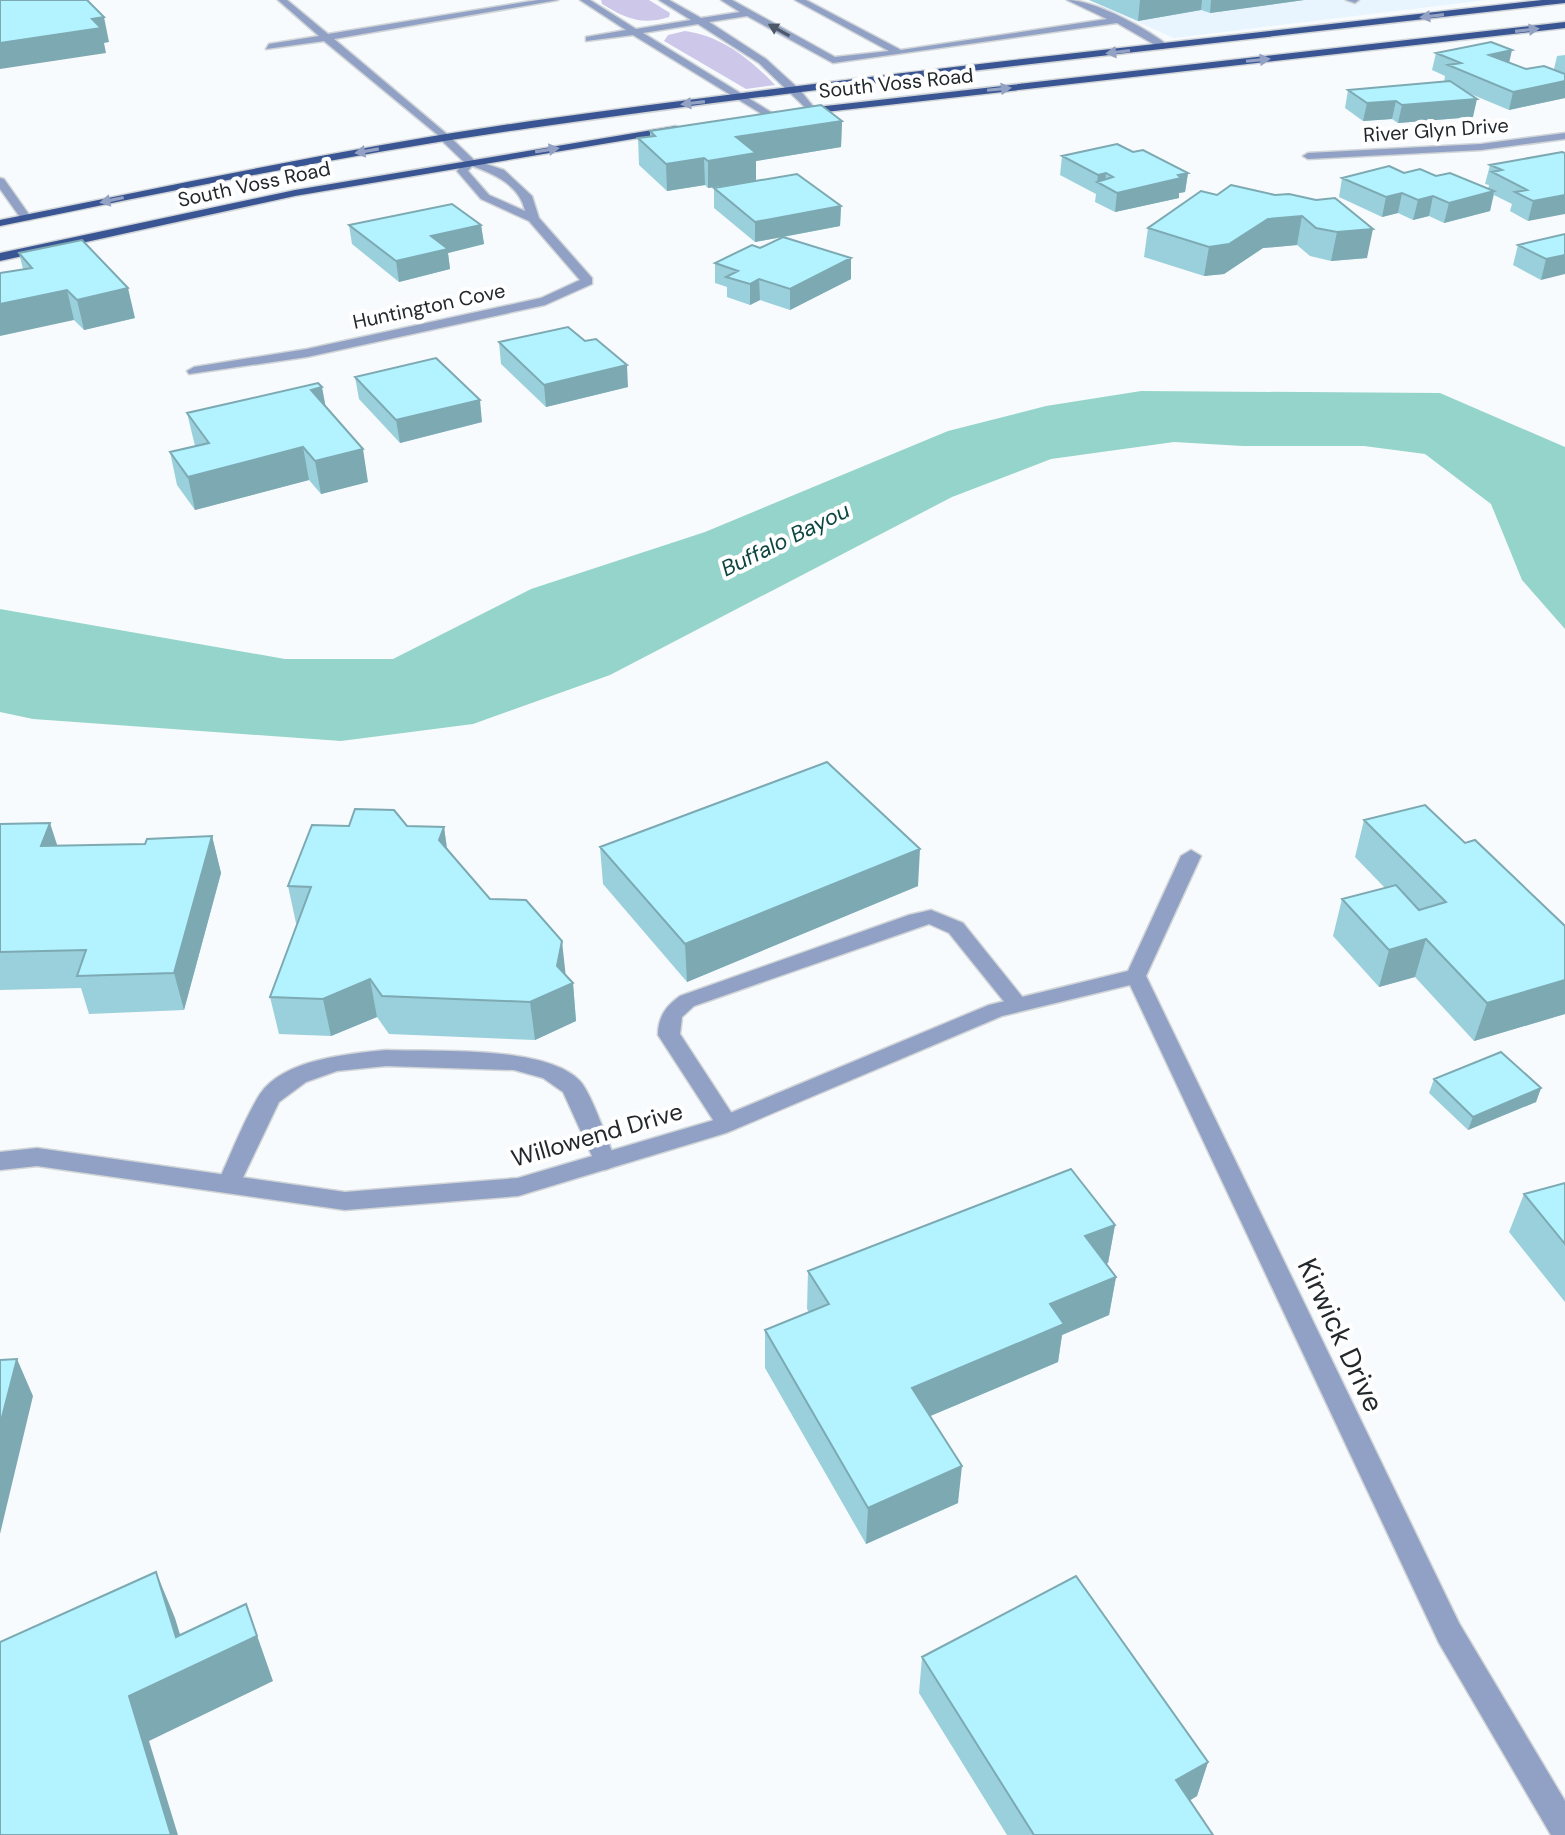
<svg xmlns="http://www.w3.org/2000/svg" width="1565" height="1835" viewBox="0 0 1565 1835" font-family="'DM Sans',sans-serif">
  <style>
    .built { fill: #e8f5fe }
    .green { fill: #cdc8ea }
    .water { fill: #95d4ca }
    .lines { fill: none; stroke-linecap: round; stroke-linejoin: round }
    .lane-casing { stroke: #d1d5d7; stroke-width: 3 }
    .street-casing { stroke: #d1d5d7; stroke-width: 3 }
    .primary-casing { stroke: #d1d5d7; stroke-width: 3 }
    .lane { fill: #90a1c5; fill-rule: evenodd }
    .street { fill: #90a1c5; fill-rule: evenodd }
    .primary { fill: #3a5593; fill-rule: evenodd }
    .wall { fill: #9ad0db }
    .shaded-wall { fill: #7da9b2 }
    .building { fill: #b3f2ff; stroke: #7da9b2; stroke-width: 2 }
    .oneway { fill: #93a2c4 }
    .oneway2 { fill: #4e5869 }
    .labels { text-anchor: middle; stroke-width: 8; stroke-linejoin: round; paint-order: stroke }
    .far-street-label { font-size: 20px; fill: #22282b; stroke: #fff }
    .far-water-label { font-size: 22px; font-style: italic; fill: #0d4640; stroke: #fff }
    .street-label { font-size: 24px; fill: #22282b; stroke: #fff }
    .near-street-label { font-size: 28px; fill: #22282b; stroke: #fff }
  </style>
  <rect width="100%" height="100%" fill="#f8fbfd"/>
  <!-- built -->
  <path class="built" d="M1088,0H1487L1174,38Z"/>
  <!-- green -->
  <path class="green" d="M601,0H649L670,13L669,17C641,26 625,18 602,4Z
    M685,31C722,36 750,59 775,85L746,89L664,41L668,35Z"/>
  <!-- water -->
  <path class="water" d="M1141,391L1440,393L1565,447V629L1522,580L1491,504L1425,454L1364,446H1243L1174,442L1051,459L952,497L610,675L473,724L341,741L33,719L0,712V609L285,659H393L531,589L705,532L948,431L1046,406Z"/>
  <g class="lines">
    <defs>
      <path id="lane" d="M278,0H287L328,34L538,0H558L334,39L448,135V139L444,140L324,41L266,49L269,44L319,36Z
        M580,0H590L636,29L691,20L659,0H669L701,18L740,12L721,0H732L835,57L889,51L795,0H806L901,50L1107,19L1067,0C1095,0 1148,29 1170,47L1162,49L1117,23L833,63L747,16L709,22L766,59L800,90L816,110L811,113L759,63L698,24L643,33L774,114V118L770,119L633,35L586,41V37L626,30Z
        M1346,0H1359L1355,3Z
        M0,178L4,179L30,216V220H22L0,189Z
        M931,910L963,923L1024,999L1028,1004L1024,1009H1010L949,933L929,924L694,1006L682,1017L680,1034L738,1123L735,1129L727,1131L719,1129L658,1035C658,1017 666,1006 680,996L909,915Z
        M386,1050C434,1052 546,1045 580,1081C592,1094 608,1143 616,1161L613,1167L605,1170L597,1167L563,1092L543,1078L514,1070L386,1066L337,1071L306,1082L279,1102L237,1190L229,1193L221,1190L217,1184C231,1155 243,1121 260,1094C284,1059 348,1054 386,1050Z"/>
      <path id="street" d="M1565,133V139L1481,150L1308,159L1303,156L1308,153L1481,144Z
        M440,135H448L474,160L504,170L532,196L539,218L592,278V284L545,305L307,357L189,374L187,371L194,367L307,349L541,298L580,280L529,221L481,199L457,171L464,162L440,139ZM472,166C495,174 520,186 525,211L489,195L468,171Z
        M1191,850L1201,856L1146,976L1459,1623L1565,1801V1835H1551L1439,1643L1130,985L1002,1016L726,1133L518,1196L345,1210L37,1166L0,1170V1152L37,1148L345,1192L518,1178L711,1121L989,1005L1128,971L1181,856Z"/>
      <path id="primary" d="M1542,0H1565V3C1220,43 875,79 531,128C353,153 176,190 0,226V220C176,184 353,147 531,121C867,74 1205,39 1542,0Z
        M1565,22V28L799,115L794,112L799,109Z
        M676,126L681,129L680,131L295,196L0,261V253L295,190Z"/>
    </defs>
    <!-- lane casing -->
    <use href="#lane" class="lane-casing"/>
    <!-- street casing -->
    <use href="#street" class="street-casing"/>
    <!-- primary casing -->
    <use href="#primary" class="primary-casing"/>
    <!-- lane -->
    <use href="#lane" class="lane"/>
    <!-- street -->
    <use href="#street" class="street"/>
    <!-- primary -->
    <use href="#primary" class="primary"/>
  </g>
  <!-- wall -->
  <path class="wall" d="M1089,0H1304L1210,13L1201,10L1138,21Z
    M1436,53L1509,63L1526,69H1554L1557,56L1565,55V98L1509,110L1466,92L1473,117L1398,123L1392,119L1363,121L1345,108L1348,90L1444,82L1445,76L1432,70Z
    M842,121L841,147L756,161V181L708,188L705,185L667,191L639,165L638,138L650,136V131Z
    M1133,152L1188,173L1185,192L1179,193V198L1115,212L1095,202L1096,194L1060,175L1062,156Z
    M1562,152L1528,221L1510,211L1512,204L1494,195L1490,211L1444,223L1429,216L1413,220L1398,213L1382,217L1339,197L1342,178L1404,173L1436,176L1488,189L1489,185L1485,184L1490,165Z
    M714,188L841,206L840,226L783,237L851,258V279L790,310L760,300L750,305L727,297V287L715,283V263L760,248L783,237L755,242L714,208Z
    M1217,195H1275L1316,200L1367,258L1331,261L1310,256L1297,245L1263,248L1224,274L1204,276L1144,257L1148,228Z
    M349,225H481L484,244L448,253L450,269L399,282L352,244Z
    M1565,234L1541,280L1513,265L1518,245Z
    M19,253L135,318L84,330L23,269Z
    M585,341L628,387L546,407L501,364L499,342Z
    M355,377L482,422L400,443L359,399Z
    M326,407L368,482L321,494L309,480L195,510L177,485L170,452L195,446L187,413Z
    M1364,820L1465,843L1565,926V1014L1474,1041L1415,977L1379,987L1333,936L1342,899L1385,888L1355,857Z
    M0,824L58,846L145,844L212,836L221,873L184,1010L89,1014L81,988L0,990Z
    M349,826L444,827L447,848L490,899L573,983L576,1021L535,1040L389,1034L377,1017L331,1036L279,1034L270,997L297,923H296L288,886Z
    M600,847L918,886L687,982L603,884Z
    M1434,1079L1541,1088L1536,1102L1468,1130L1429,1093Z
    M1565,1183V1302L1509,1232L1524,1194Z
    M1115,1225L1108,1263L1106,1264L1116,1277L1109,1315L1062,1335L1058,1362L930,1416L958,1503L866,1544L765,1368V1330L809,1312L807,1309L808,1271Z
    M922,1657L1208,1762L1197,1796L1189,1801L1213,1835H1007L919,1693Z"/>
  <!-- shaded-wall -->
  <path class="shaded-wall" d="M1140,0H1202L1201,10L1138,21Z
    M1211,0H1304L1210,13Z
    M104,17L109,42L104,43L106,53L0,69V43L92,19Z
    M1512,50L1508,68L1489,55Z
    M1565,81V98L1509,110L1513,92Z
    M1477,99L1473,117L1398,123L1402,105Z
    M1396,101L1392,119L1363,121L1367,103Z
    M842,121L841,147L756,161V181L708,188V161L736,137Z
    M704,158L705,185L667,191L666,164Z
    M1106,173L1105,186L1097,182L1098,175Z
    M1188,173L1185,192L1179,193V198L1115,212L1117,193Z
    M1494,191L1490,211L1444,223L1449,203Z
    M1402,193L1398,213L1382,217L1386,197Z
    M1565,195V214L1528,221L1533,201Z
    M1433,196L1429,216L1413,220L1418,200Z
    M841,206L840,226L755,242V222Z
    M1302,216L1297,245L1263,248L1224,274L1204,276L1209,247L1268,219Z
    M481,225L484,244L448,253L450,269L399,282L396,261L431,236Z
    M1373,229L1367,258L1331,261L1337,232Z
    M1565,255V274L1541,280L1546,259Z
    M851,258V279L790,310V289Z
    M759,279L760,300L750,305V284Z
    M128,288L135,318L84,330L77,300Z
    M67,290L74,320L0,336V304Z
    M627,365L628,387L546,407L544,385Z
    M322,387L328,419L311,390Z
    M480,400L482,422L400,443L396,420Z
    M303,447L309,480L195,510L188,477Z
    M363,449L368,482L321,494L315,461Z
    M50,823L62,860L41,846Z
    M444,827L449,864L439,840Z
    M212,836L221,873L184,1010L174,973Z
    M920,849L918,886L687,982L685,944Z
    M1426,939L1415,977L1379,987L1389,950Z
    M562,941L566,978L573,983L576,1021L535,1040L530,1002L557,966Z
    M370,979L377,1017L331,1036L323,999Z
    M1565,980V1014L1474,1041L1487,1003Z
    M1541,1088L1536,1102L1468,1130L1473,1117Z
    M1115,1225L1108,1263L1079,1274L1085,1236Z
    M1116,1277L1109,1315L1062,1335L1058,1362L909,1425L912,1388L1050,1304Z
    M17,1359L33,1396L0,1534V1425Z
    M962,1466L958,1503L866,1544L868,1508Z
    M156,1572L175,1618L190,1667L246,1604L273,1681L149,1741L178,1835H171L129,1696L176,1637Z
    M1208,1762L1197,1796L1165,1815L1176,1780Z"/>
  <!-- building -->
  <path class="building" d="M0,0H87L104,17L92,19L101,28L0,43Z
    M1491,42L1512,50L1489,55L1526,69L1544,66L1565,74V81L1513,92L1448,65L1461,63L1436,53Z
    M1450,81L1477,99L1402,105L1396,101L1367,103L1348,90Z
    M821,105L842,121L736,137L756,153L708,161L704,158L666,164L638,138L655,136L650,131Z
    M1117,144L1133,152L1143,150L1188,173L1178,175L1181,178L1117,193L1097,182L1113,177L1106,173L1098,175L1062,156Z
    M1562,152L1565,153V195L1533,201L1515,192L1527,190L1492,172L1502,170L1490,165Z
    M1389,166L1404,173L1420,169L1436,176L1450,173L1494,191L1449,203L1433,196L1418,200L1402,193L1386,197L1342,178Z
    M797,174L841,206L755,222L714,188Z
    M1231,185L1275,195L1289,194L1316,200L1335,198L1373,229L1337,232L1316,228L1302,216L1268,219L1229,244L1209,247L1148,228L1201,191L1217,195Z
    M452,204L481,225L431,236L448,249L396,261L349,225Z
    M1565,234V255L1546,259L1518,245Z
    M783,237L851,258L790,289L759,279L750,284L726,277L738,271L715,263L752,245L760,248Z
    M82,240L128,288L77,300L67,290L0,304V273L32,268L19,253Z
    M568,327L585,341L596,339L627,365L544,385L499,342Z
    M436,358L480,400L396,420L355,377Z
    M318,383L322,387L311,390L363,449L315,461L303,447L188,477L170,452L209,443L187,413Z
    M827,762L920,849L685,944L600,847Z
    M1425,805L1465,843L1475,840L1565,926V980L1487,1003L1426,939L1389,950L1342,899L1396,885L1419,910L1446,902L1364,820Z
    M355,809L394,810L407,826L444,827L439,840L490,899L526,900L562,941L557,966L573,983L530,1002L382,996L370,979L323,999L270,997L311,887L288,886L312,825L349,826Z
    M50,823L41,846L145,844L147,839L212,836L174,973L77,976L86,950L0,952V824Z
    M1501,1052L1541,1088L1473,1117L1434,1079Z
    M1071,1169L1115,1225L1085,1236L1116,1277L1050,1304L1064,1324L912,1388L962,1466L868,1508L765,1330L829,1304L808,1271Z
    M1565,1183V1244L1524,1194Z
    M17,1359L0,1425V1360Z
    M156,1572L176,1637L246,1604L257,1636L129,1696L171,1835H0V1642Z
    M1076,1576L1208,1762L1176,1780L1213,1835H1034L922,1657Z"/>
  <!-- one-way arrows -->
  <defs><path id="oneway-solid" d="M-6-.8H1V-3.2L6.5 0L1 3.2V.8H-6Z" transform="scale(2)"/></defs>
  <g class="oneway">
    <use href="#oneway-solid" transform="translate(1432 16) rotate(173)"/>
    <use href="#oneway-solid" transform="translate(1527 30) rotate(-7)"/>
    <use href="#oneway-solid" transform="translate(1118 52) rotate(173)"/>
    <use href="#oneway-solid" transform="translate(1258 60) rotate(-6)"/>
    <use href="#oneway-solid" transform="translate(999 89) rotate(-6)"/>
    <use href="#oneway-solid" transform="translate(693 103) rotate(173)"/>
    <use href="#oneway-solid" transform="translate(547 150) rotate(-9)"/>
    <use href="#oneway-solid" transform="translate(367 151) rotate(170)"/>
    <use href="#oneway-solid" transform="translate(112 200) rotate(168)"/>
  </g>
  <use class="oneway2" href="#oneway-solid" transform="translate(779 30) rotate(-151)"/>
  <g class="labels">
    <!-- far-street labels -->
    <g class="far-street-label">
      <text transform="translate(896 83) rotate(-6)" y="7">South Voss Road</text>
      <text transform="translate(1436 130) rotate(-4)" y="7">River Glyn Drive</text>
      <text transform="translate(254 184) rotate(-12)" y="7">South Voss Road</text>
      <text transform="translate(429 306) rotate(-12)" y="7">Huntington Cove</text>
    </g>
    <!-- far-water labels -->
    <g class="far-water-label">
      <text transform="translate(785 539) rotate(-26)" y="8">Buffalo Bayou</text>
    </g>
    <!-- street labels -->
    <g class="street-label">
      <text transform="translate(597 1135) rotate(-16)" y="8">Willowend Drive</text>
    </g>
    <!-- near-street labels -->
    <g class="near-street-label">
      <text transform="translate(1341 1335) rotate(65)" y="10">Kirwick Drive</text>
    </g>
  </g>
</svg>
